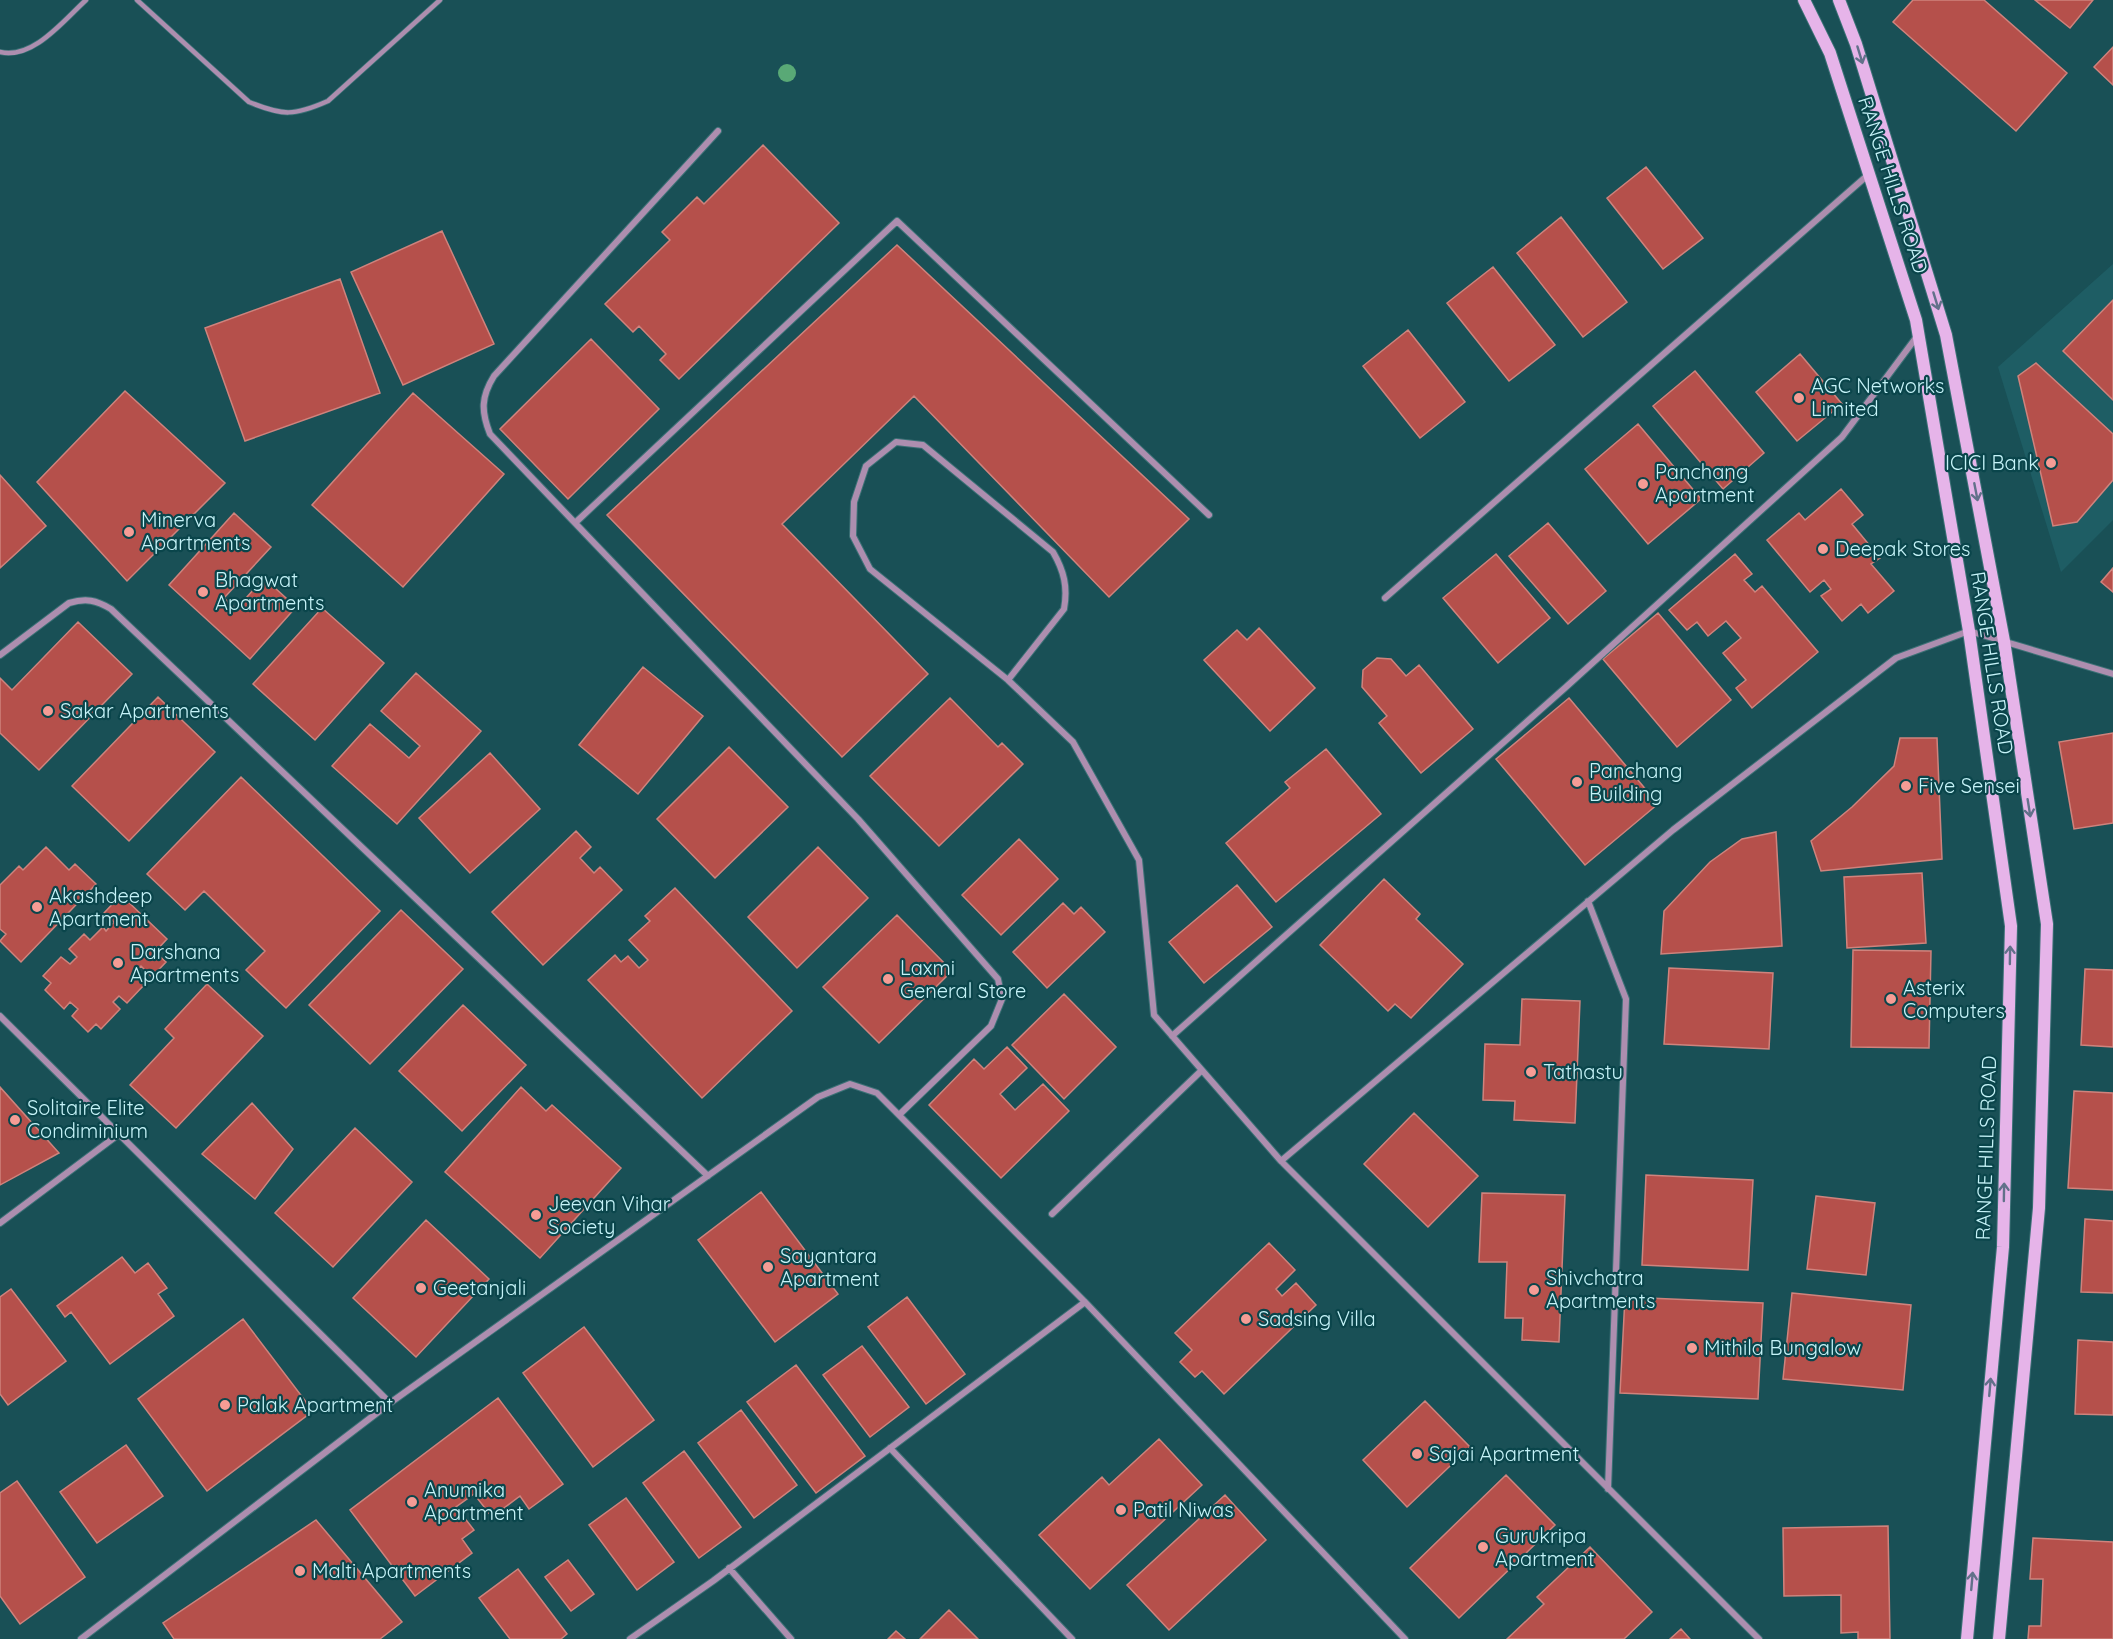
<svg xmlns="http://www.w3.org/2000/svg" width="2113" height="1639" viewBox="0 0 2113 1639" font-family="Quicksand,sans-serif">
  <style>
    .built { fill: #1e5d64 }
    .building { fill: #b5504b; stroke: #cf837d; stroke-width: 1.5 }
    .lines { fill: none; stroke-linecap: round; stroke-linejoin: round }
    .lane-casing { stroke: #3c7176; stroke-width: 6 }
    .street-casing { stroke: #3c7176; stroke-width: 8 }
    .secondary-casing { stroke: #3c7176; stroke-width: 14 }
    .lane { stroke: #ad8eaf; stroke-width: 4.5 }
    .street { stroke: #ad8eaf; stroke-width: 6 }
    .secondary { stroke: #e6b4e9; stroke-width: 12 }
    .tree { fill: #59a976 }
    .oneway { stroke: #62718a }
    .poi-dot { fill: #f59c95; stroke: #0a454b; stroke-width: 2 }
    .labels { text-anchor: middle; stroke-width: 4.5; stroke-linejoin: round; paint-order: stroke }
    .street-label { font-size: 20px; fill: #c6f3f8; stroke: #0a454b }
    .poi-label { font-size: 20px; fill: #c6f3f8; stroke: #0a454b; text-anchor: start }
  </style>
  <rect width="100%" height="100%" fill="#195056"/>
  <!-- built -->
  <path class="built" d="M2113,264V520L2061,572L1998,367Z"/>
  <!-- building -->
  <path class="building" d="M1913,0H1984L2067,73L2016,131L1893,22Z
    M2035,0H2093L2070,28Z
    M2113,47V85L2094,67Z
    M763,145L839,223L679,379L660,360L666,354L639,326L633,332L605,304L670,240L662,232L697,197L704,204Z
    M1646,167L1703,238L1663,269L1607,198Z
    M1561,217L1627,302L1583,337L1517,253Z
    M442,231L494,344L403,385L351,272Z
    M897,245L1189,519L1109,597L914,396L782,524L928,674L842,757L607,515Z
    M1493,267L1555,345L1509,381L1447,303Z
    M340,279L380,393L245,441L205,328Z
    M2113,300V400L2063,351Z
    M1408,330L1465,402L1420,438L1363,366Z
    M591,339L659,409L568,499L500,429Z
    M1800,354L1842,404L1797,441L1756,392Z
    M2036,363L2113,434V480L2077,522L2053,526L2018,376Z
    M1695,371L1764,453L1723,489L1653,406Z
    M125,391L225,483L127,581L37,482Z
    M413,393L504,474L403,587L312,505Z
    M1638,424L1701,499L1648,544L1585,469Z
    M0,475L46,526L0,568Z
    M1841,489L1863,515L1852,524L1880,558L1871,564L1894,591L1868,613L1861,604L1842,621L1821,596L1831,589L1824,580L1810,592L1767,540L1799,513L1805,520Z
    M234,513L271,547L224,598L236,609L264,578L296,607L250,659L169,585Z
    M1548,523L1606,591L1568,624L1509,556Z
    M1496,554L1550,618L1498,663L1443,598Z
    M1735,554L1752,574L1744,580L1755,592L1762,586L1818,652L1752,708L1736,688L1746,680L1723,653L1741,638L1726,621L1708,636L1697,622L1687,630L1669,610Z
    M2113,568V592L2101,582Z
    M322,608L384,663L315,740L253,684Z
    M1658,613L1731,700L1677,747L1603,659Z
    M78,622L132,674L39,770L0,733V678L12,690Z
    M1259,628L1315,688L1270,731L1204,660L1237,630L1247,640Z
    M1377,658L1391,659L1406,676L1419,665L1473,729L1421,773L1379,723L1387,716L1362,687L1363,670Z
    M643,667L703,716L638,794L579,745Z
    M416,673L481,731L397,824L332,766L370,724L409,758L420,746L381,711Z
    M158,697L215,752L129,841L72,786Z
    M950,698L998,747L1002,743L1023,764L939,846L870,776Z
    M1569,698L1658,804L1585,865L1496,759Z
    M2113,733V823L2074,829L2059,742Z
    M1900,738H1937L1942,859L1821,871L1811,841L1852,807L1894,766Z
    M729,747L788,807L715,878L657,819Z
    M1326,749L1381,814L1276,902L1226,843L1290,788L1285,782Z
    M490,753L540,809L470,873L419,818Z
    M241,777L380,911L286,1008L246,970L265,951L204,891L185,910L147,874Z
    M576,831L591,847L580,858L594,873L600,867L622,890L543,965L492,912Z
    M1776,832L1782,946L1661,954L1664,911L1710,862L1742,839Z
    M1019,839L1058,879L1001,935L962,895Z
    M46,847L69,870L75,864L96,884L21,962L0,941L6,934L0,929V885L19,866L23,870Z
    M818,847L868,898L797,968L748,917Z
    M1922,873L1926,943L1847,948L1844,877Z
    M1384,879L1420,914L1416,919L1463,964L1411,1018L1395,1004L1388,1011L1320,945Z
    M1237,885L1272,927L1204,983L1169,942Z
    M675,888L792,1011L702,1098L588,980L615,955L621,962L628,956L639,968L648,960L629,940L650,921L645,916Z
    M121,895L167,939L155,952L166,962L152,977L141,966L133,975L144,985L127,1003L119,996L113,1002L120,1009L101,1029L96,1024L88,1032L72,1016L78,1009L70,1002L64,1009L45,990L51,983L43,976L61,957L70,964L77,957L69,949L84,934L90,940L103,927L106,931L114,922L104,913Z
    M1063,903L1074,914L1081,907L1105,932L1047,988L1013,952Z
    M401,910L463,969L370,1064L309,1005Z
    M897,915L952,971L879,1043L823,987Z
    M1853,950L1931,951L1929,1048L1851,1047Z
    M1669,968L1773,973L1769,1049L1664,1044Z
    M2085,969L2113,970V1047L2081,1045Z
    M207,984L263,1036L176,1128L130,1085L174,1038L165,1029Z
    M1064,994L1116,1047L1064,1099L1012,1045Z
    M1522,999L1580,1001L1575,1123L1514,1120L1515,1101L1483,1100L1485,1044L1520,1045Z
    M463,1005L526,1065L462,1131L399,1071Z
    M1007,1047L1027,1068L1000,1094L1015,1110L1043,1084L1069,1111L1001,1178L929,1105L974,1059L984,1069Z
    M0,1087L59,1153L0,1185Z
    M521,1087L546,1111L552,1105L621,1168L540,1258L445,1172Z
    M2074,1091L2113,1093V1190L2068,1188Z
    M252,1103L293,1149L255,1199L202,1154Z
    M1414,1113L1478,1176L1428,1227L1364,1164Z
    M355,1128L412,1182L333,1267L275,1213Z
    M1646,1175L1753,1180L1748,1270L1642,1265Z
    M761,1192L838,1294L775,1342L698,1240Z
    M1482,1193L1565,1195L1559,1342L1522,1340L1523,1318H1505L1507,1262H1479Z
    M1816,1196L1875,1203L1866,1275L1807,1269Z
    M2085,1219L2113,1221V1293L2081,1292Z
    M426,1220L489,1279L416,1357L353,1298Z
    M1269,1243L1295,1270L1276,1289L1282,1296L1296,1283L1316,1305L1224,1394L1202,1371L1195,1377L1180,1362L1192,1350L1175,1333Z
    M122,1257L135,1273L148,1263L167,1288L158,1294L174,1316L110,1364L71,1312L65,1317L57,1306Z
    M11,1289L66,1361L8,1405L0,1394V1297Z
    M1792,1293L1911,1305L1903,1390L1783,1379Z
    M907,1297L965,1374L926,1404L868,1327Z
    M1625,1297L1763,1303L1758,1399L1620,1393Z
    M243,1319L313,1411L207,1491L138,1399Z
    M584,1327L654,1420L593,1467L523,1373Z
    M2078,1340L2113,1342V1415L2075,1414Z
    M862,1346L909,1407L870,1437L823,1375Z
    M796,1365L865,1456L816,1493L747,1402Z
    M498,1398L563,1484L529,1509L520,1496L492,1517L474,1494L456,1507L474,1530L462,1539L472,1553L415,1596L350,1510Z
    M1425,1401L1470,1447L1407,1507L1363,1460Z
    M741,1410L797,1485L754,1518L698,1443Z
    M1159,1439L1202,1485L1090,1589L1039,1535L1102,1477L1109,1485Z
    M126,1445L163,1496L97,1543L60,1492Z
    M684,1451L741,1527L699,1558L643,1483Z
    M1506,1475L1555,1525L1459,1618L1410,1568Z
    M17,1481L85,1577L20,1624L0,1596V1493Z
    M1225,1495L1266,1540L1169,1630L1127,1585Z
    M626,1498L674,1562L637,1590L589,1525Z
    M316,1520L402,1622L380,1639H174L163,1623Z
    M1888,1526L1890,1639H1858V1632L1841,1633V1595L1784,1596L1783,1528Z
    M2033,1538L2113,1542V1639H2028L2029,1626H2041L2043,1579H2030Z
    M1590,1547L1652,1612L1624,1639H1507L1544,1604L1537,1597Z
    M568,1560L594,1594L571,1611L545,1577Z
    M518,1569L567,1634L561,1639H510L479,1598Z
    M949,1610L978,1639H920Z
    M1681,1629L1690,1639H1670Z
    M896,1631L905,1639H888Z"/>
  <g class="lines">
    <defs>
      <path id="lane" d="M137,0L249,102C283,116 294,116 328,101L440,0
        M0,52C33,60 64,20 86,0"/>
      <path id="street" d="M718,131L494,376C481,397 481,411 490,434L858,819L998,979L1002,999L991,1026L899,1115
        M575,523L897,221L1209,515
        M1385,598L1869,174
        M0,655L69,603C86,598 96,600 111,609L708,1176
        M1008,680L1064,609C1068,587 1064,571 1053,552L923,445L896,442L866,466L854,502L853,536L870,569L1008,680L1073,742L1139,860L1154,1015L1281,1161L1759,1639
        M1588,901L1626,999L1608,1489
        M0,1016L390,1403
        M1172,1036L1566,687L1842,437L1918,335
        M1281,1161L1673,830L1896,658L1969,631L2113,674
        M1052,1214L1201,1071
        M0,1223L119,1134
        M890,1448L1072,1639
        M729,1568L791,1639
        M81,1639L390,1403L818,1097L850,1084L877,1093L1085,1302L1405,1639
        M630,1639L713,1581L1085,1302"/>
      <path id="secondary" d="M1804,0L1830,53L1916,320L1969,631L2011,926L2003,1247L1967,1639
        M1839,0L1856,44L1946,335L2004,641L2047,924L2039,1208L1999,1639"/>
    </defs>
    <!-- lane casing -->
    <use href="#lane" class="lane-casing"/>
    <!-- street casing -->
    <use href="#street" class="street-casing"/>
    <!-- secondary casing -->
    <use href="#secondary" class="secondary-casing"/>
    <!-- lane -->
    <use href="#lane" class="lane"/>
    <!-- street -->
    <use href="#street" class="street"/>
    <!-- secondary -->
    <use href="#secondary" class="secondary"/>
  </g>
  <!-- trees -->
  <circle class="tree" cx="787" cy="73" r="9"/>
  <!-- one-way arrows -->
  <defs><path id="oneway-shaft" d="M-6 0H5M1.5-3L5.5 0L1.5 3" fill="none" stroke-width="1.6" stroke-linecap="round" stroke-linejoin="round" transform="scale(1.5)"/></defs>
  <g class="oneway">
    <use href="#oneway-shaft" transform="translate(1860 55) rotate(73)"/>
    <use href="#oneway-shaft" transform="translate(1936 301) rotate(73)"/>
    <use href="#oneway-shaft" transform="translate(1976 492) rotate(79)"/>
    <use href="#oneway-shaft" transform="translate(2029 808) rotate(81)"/>
    <use href="#oneway-shaft" transform="translate(2010 955) rotate(-89)"/>
    <use href="#oneway-shaft" transform="translate(2004 1192) rotate(-89)"/>
    <use href="#oneway-shaft" transform="translate(1990 1387) rotate(-85)"/>
    <use href="#oneway-shaft" transform="translate(1972 1581) rotate(-85)"/>
  </g>
  <!-- markers -->
  <g class="poi-dot">
    <circle cx="1799" cy="398" r="6"/>
    <circle cx="2051" cy="463" r="6"/>
    <circle cx="1643" cy="484" r="6"/>
    <circle cx="129" cy="532" r="6"/>
    <circle cx="1823" cy="549" r="6"/>
    <circle cx="203" cy="592" r="6"/>
    <circle cx="48" cy="711" r="6"/>
    <circle cx="1577" cy="782" r="6"/>
    <circle cx="1906" cy="786" r="6"/>
    <circle cx="37" cy="907" r="6"/>
    <circle cx="118" cy="963" r="6"/>
    <circle cx="888" cy="979" r="6"/>
    <circle cx="1891" cy="999" r="6"/>
    <circle cx="1531" cy="1072" r="6"/>
    <circle cx="15" cy="1120" r="6"/>
    <circle cx="536" cy="1215" r="6"/>
    <circle cx="768" cy="1267" r="6"/>
    <circle cx="421" cy="1288" r="6"/>
    <circle cx="1534" cy="1290" r="6"/>
    <circle cx="1246" cy="1319" r="6"/>
    <circle cx="1692" cy="1348" r="6"/>
    <circle cx="225" cy="1405" r="6"/>
    <circle cx="1417" cy="1454" r="6"/>
    <circle cx="412" cy="1502" r="6"/>
    <circle cx="1121" cy="1510" r="6"/>
    <circle cx="1483" cy="1547" r="6"/>
    <circle cx="300" cy="1571" r="6"/>
  </g>
  <g class="labels">
    <!-- street labels -->
    <g class="street-label">
      <text transform="translate(1893 185) rotate(72)" y="7">RANGE HILLS ROAD</text>
      <text transform="translate(1992 663) rotate(81)" y="7">RANGE HILLS ROAD</text>
      <text transform="translate(1986 1148) rotate(-88)" y="7">RANGE HILLS ROAD</text>
    </g>
    <!-- poi labels -->
    <g class="poi-label">
      <text x="1811" y="393">AGC Networks<tspan x="1811" dy="23">Limited</tspan></text>
      <text x="2039" y="470" text-anchor="end">ICICI Bank</text>
      <text x="1655" y="479">Panchang<tspan x="1655" dy="23">Apartment</tspan></text>
      <text x="141" y="527">Minerva<tspan x="141" dy="23">Apartments</tspan></text>
      <text x="1835" y="556">Deepak Stores</text>
      <text x="215" y="587">Bhagwat<tspan x="215" dy="23">Apartments</tspan></text>
      <text x="60" y="718">Sakar Apartments</text>
      <text x="1589" y="778">Panchang<tspan x="1589" dy="23">Building</tspan></text>
      <text x="1918" y="793">Five Sensei</text>
      <text x="49" y="903">Akashdeep<tspan x="49" dy="23">Apartment</tspan></text>
      <text x="130" y="959">Darshana<tspan x="130" dy="23">Apartments</tspan></text>
      <text x="900" y="975">Laxmi<tspan x="900" dy="23">General Store</tspan></text>
      <text x="1903" y="995">Asterix<tspan x="1903" dy="23">Computers</tspan></text>
      <text x="1543" y="1079">Tathastu</text>
      <text x="27" y="1115">Solitaire Elite<tspan x="27" dy="23">Condiminium</tspan></text>
      <text x="548" y="1211">Jeevan Vihar<tspan x="548" dy="23">Society</tspan></text>
      <text x="780" y="1263">Sayantara<tspan x="780" dy="23">Apartment</tspan></text>
      <text x="1546" y="1285">Shivchatra<tspan x="1546" dy="23">Apartments</tspan></text>
      <text x="433" y="1295">Geetanjali</text>
      <text x="1258" y="1326">Sadsing Villa</text>
      <text x="1704" y="1355">Mithila Bungalow</text>
      <text x="237" y="1412">Palak Apartment</text>
      <text x="1429" y="1461">Sajai Apartment</text>
      <text x="424" y="1497">Anumika<tspan x="424" dy="23">Apartment</tspan></text>
      <text x="1133" y="1517">Patil Niwas</text>
      <text x="1495" y="1543">Gurukripa<tspan x="1495" dy="23">Apartment</tspan></text>
      <text x="312" y="1578">Malti Apartments</text>
    </g>
  </g>
</svg>
